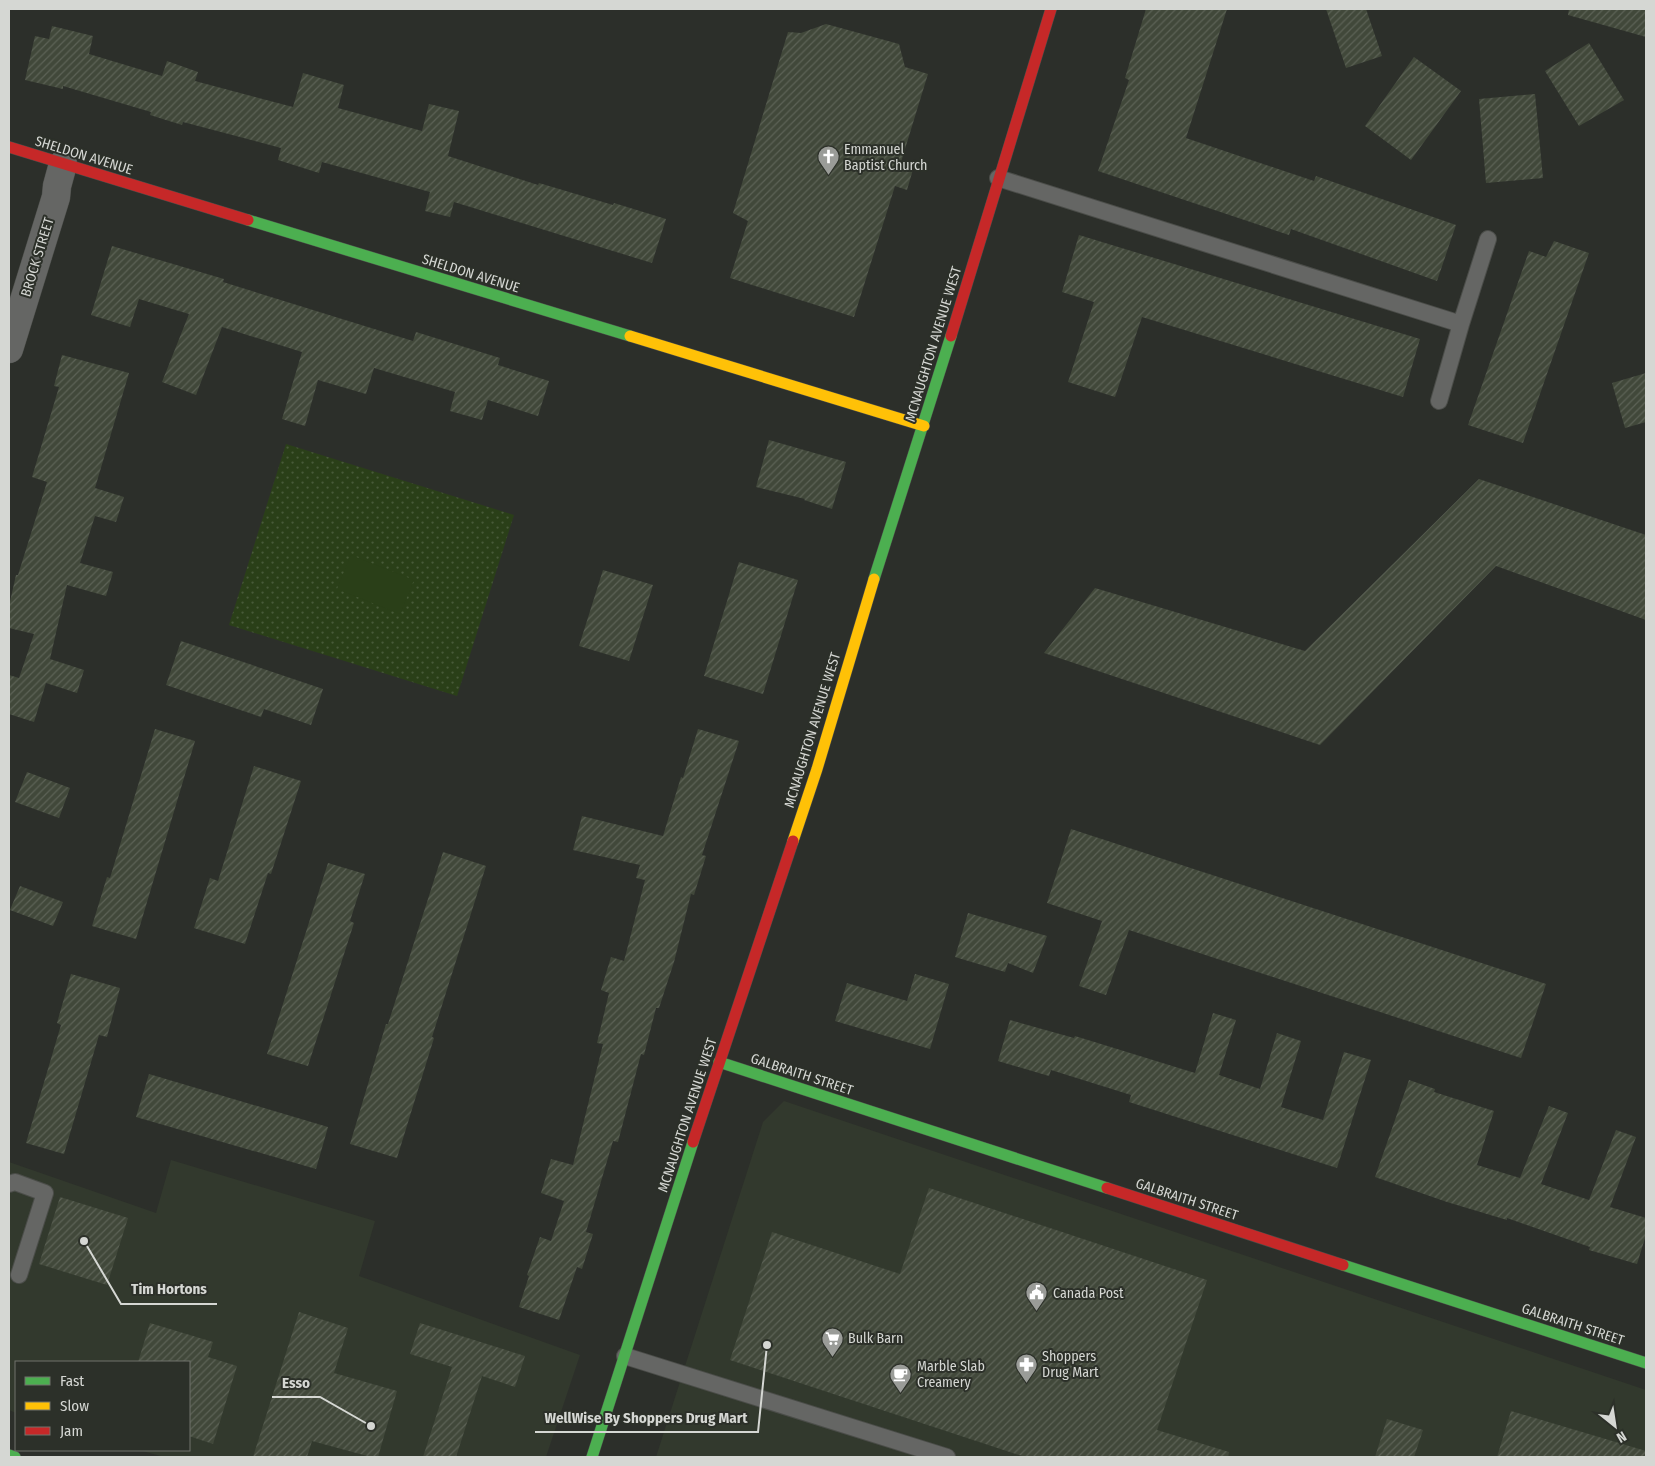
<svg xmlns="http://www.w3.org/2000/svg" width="1655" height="1466" viewBox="0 0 1655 1466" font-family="'Fira Sans Condensed',sans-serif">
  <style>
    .built { fill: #32392d }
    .park { fill: url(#park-dots) }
    .garden { fill: #2a3f18 }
    .building { fill: url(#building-hatch) }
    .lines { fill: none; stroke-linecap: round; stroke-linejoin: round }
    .lane-casing { stroke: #4b4d49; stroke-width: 18 }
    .street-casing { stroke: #4b4d49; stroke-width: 29 }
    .fast-casing { stroke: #4b4d49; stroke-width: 12 }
    .slow-casing { stroke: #4b4d49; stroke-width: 12 }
    .jam-casing { stroke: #4b4d49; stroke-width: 12 }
    .lane { stroke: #656664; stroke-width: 16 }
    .street { stroke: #656664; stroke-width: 28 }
    .fast { stroke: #4caf50; stroke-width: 11 }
    .slow { stroke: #ffc107; stroke-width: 11 }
    .jam { stroke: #c62828; stroke-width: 11 }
    .labels { text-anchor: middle; stroke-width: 4; stroke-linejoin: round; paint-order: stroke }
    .poi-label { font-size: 14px; fill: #d5d7d3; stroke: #2c3029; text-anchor: start }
    .street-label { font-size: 14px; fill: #d5d7d3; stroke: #2c3029 }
    .leader { fill: none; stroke: #d5d7d3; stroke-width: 2 }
    .callout-dot { fill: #d5d7d3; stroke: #2c3029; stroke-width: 2 }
    .callout-label { font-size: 15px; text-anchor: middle; font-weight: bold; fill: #d5d7d3; stroke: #2c3029; stroke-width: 4; stroke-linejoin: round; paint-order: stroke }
  </style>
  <defs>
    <pattern id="park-dots" width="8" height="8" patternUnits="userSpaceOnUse" patternTransform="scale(1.25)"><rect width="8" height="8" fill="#2a3f18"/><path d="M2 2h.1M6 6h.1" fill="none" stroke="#485a39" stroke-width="1.8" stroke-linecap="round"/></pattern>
    <pattern id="building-hatch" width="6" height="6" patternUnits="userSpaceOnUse" patternTransform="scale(1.25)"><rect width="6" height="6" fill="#41483a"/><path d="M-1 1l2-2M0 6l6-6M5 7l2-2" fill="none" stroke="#5c6256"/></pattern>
  </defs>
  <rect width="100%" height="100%" fill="#2c2f2a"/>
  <!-- built -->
  <path class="built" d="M784,1101L1646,1390V1457H656L763,1122Z
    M171,1160L375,1221L359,1276L580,1355L546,1457H164L139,1450H189V1362H16V1413L9,1410V1162L156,1213Z"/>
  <!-- park -->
  <path class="park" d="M286,444L514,515L457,696L229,625Z"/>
  <!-- garden -->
  <path class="garden" d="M351,555L414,580L400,614L337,589Z"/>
  <!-- building -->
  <path class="building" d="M1146,9H1227L1186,138L1314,181L1316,176L1456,225L1437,281L1291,229L1289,235L1098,171L1129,80L1125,78Z
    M1326,9H1366L1382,56L1346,68Z
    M1569,9H1646V37L1568,15Z
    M826,24L899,44L905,67L928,74L901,162L914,166L907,190L895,186L854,317L730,278L748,221L733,213L788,32L801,33Z
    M52,26L93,36L89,54L162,76L167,61L198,72L195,81L293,107L303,73L344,85L338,108L422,131L429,104L459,111L448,156L538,185L539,183L613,205L614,203L666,219L652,263L454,202L450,217L425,211L430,192L322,162L319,173L278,160L281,148L183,122L182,125L150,115L151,112L63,86V89L25,80L35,36L49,39Z
    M1589,43L1624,100L1579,126L1545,71Z
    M1414,57L1461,91L1411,160L1365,126Z
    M1535,94L1543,178L1486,183L1479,99Z
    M1079,235L1420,339L1403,397L1142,317L1115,397L1068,382L1094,302L1062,292Z
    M1554,241L1589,253L1523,443L1468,425L1529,251L1546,257Z
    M112,246L224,279L223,282L413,341L416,332L500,358L498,365L549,381L538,416L488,400L482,420L450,411L455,392L374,368L366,394L318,380L305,426L282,419L302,352L222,327L196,395L162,382L189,314L139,299L130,327L91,315Z
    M62,355L129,373L95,488L124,497L116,522L95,516L80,563L113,572L106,596L67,585L50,659L84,670L77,693L46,683L34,722L9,714V675L19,678L34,634L9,628V606L16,575H18L47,482L32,477L59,387L54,386Z
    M1646,373V422L1625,428L1612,383Z
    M769,440L846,462L832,509L804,500L805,499L756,487Z
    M1479,479L1646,535V620L1496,566L1320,745L1044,653L1095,588L1305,651Z
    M739,562L798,580L763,694L704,676Z
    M603,570L653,585L629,661L579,646Z
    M181,641L323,689L311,725L264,709L261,717L166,685Z
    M155,729L195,741L136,939L92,926L107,877L110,878Z
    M698,729L739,741L702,855L706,856L694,895L691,894L674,962L659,1008H656L644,1055L641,1054L618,1142L613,1141L586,1232L593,1234L582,1269L577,1267L559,1320L519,1307L529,1276L527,1275L540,1237L551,1241L564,1201L541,1193L551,1159L573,1165L603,1044L597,1043L609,993L601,990L611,957L624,961L645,880L636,878L640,865L573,850L582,816L663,836L681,777L683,778Z
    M254,766L301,781L271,874L268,873L245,944L194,928L210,878L218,881Z
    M27,772L70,788L59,818L15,802Z
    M1071,829L1546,984L1521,1058L1129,930L1106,995L1079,986L1102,921L1047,903Z
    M443,852L486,866L432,1037L434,1038L397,1158L350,1144L386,1024H388Z
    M328,863L365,874L350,921L354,923L308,1066L267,1054Z
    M20,886L63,902L53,926L10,910Z
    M968,913L1047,936L1033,973L1008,963L1005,972L955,957Z
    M71,974L120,988L107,1037L99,1035L64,1154L26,1143L61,1025L57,1023Z
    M915,974L949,984L930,1049L835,1021L847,983L907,1001Z
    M1213,1013L1236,1020L1219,1075L1260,1089L1277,1033L1301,1041L1281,1107L1323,1120L1344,1052L1371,1060L1337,1168L1129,1102L1131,1095L1051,1070L1049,1076L998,1061L1010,1020L1074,1038L1075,1036L1195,1073Z
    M149,1074L328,1127L316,1169L136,1117Z
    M1409,1080L1435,1089L1434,1092L1494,1111L1477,1165L1520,1178L1549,1106L1568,1113L1541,1184L1589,1200L1616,1130L1636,1137L1610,1207L1646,1218V1235L1637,1264L1589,1250L1590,1247L1507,1218V1220L1447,1202L1375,1177Z
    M929,1188L1207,1280L1157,1430L1229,1452L1228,1457H1025L730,1360L772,1232L900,1274Z
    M60,1197L128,1218L107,1285L39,1264Z
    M299,1312L348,1328L334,1373L397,1391L378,1457H371L312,1441L307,1457H253Z
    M150,1323L213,1342L208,1357L237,1366L213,1444L189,1436V1362H138Z
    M420,1323L525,1356L515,1387L482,1376L456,1457H423L452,1367L410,1354Z
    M1511,1411L1646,1451L1645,1457H1497Z
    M1387,1419L1423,1430L1414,1457H1375Z"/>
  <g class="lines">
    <defs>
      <path id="lane" d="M998,178L1461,324
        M1439,401L1461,324L1488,239
        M9,1184L15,1182L45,1193L19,1275
        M625,1356L947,1457"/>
      <path id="street" d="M9,349L56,197L57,186L63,164"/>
      <path id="fast" d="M248,220L630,336
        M874,579L951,336
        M719,1062L1107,1188
        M1343,1265L1646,1363
        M9,1455L15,1457
        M592,1457L693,1142"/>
      <path id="slow" d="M630,336L924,426
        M793,841L817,769L874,579"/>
      <path id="jam" d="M9,147L248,220
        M951,336L1051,9
        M693,1142L793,841
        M1107,1188L1343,1265"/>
    </defs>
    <!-- lane casing -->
    <use href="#lane" class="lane-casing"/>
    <!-- street casing -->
    <use href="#street" class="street-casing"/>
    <!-- fast casing -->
    <use href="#fast" class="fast-casing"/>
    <!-- slow casing -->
    <use href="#slow" class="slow-casing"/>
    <!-- jam casing -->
    <use href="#jam" class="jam-casing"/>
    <!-- lane -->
    <use href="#lane" class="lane"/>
    <!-- street -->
    <use href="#street" class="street"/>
    <!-- fast -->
    <use href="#fast" class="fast"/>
    <!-- slow -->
    <use href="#slow" class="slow"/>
    <!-- jam -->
    <use href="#jam" class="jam"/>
  </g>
  <!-- icons -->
  <defs>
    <symbol id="church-pin" viewBox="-11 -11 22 30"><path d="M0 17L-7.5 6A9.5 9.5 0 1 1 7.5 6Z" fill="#9a9c98" stroke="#2c3029"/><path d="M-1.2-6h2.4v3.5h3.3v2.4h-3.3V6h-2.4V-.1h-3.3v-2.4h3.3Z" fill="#fff"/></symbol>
    <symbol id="civic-pin" viewBox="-11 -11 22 30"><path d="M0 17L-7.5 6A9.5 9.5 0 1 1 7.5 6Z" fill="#9a9c98" stroke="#2c3029"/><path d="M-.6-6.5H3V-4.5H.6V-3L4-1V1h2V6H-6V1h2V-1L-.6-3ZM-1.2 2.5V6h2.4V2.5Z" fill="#fff"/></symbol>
    <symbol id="supermarket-pin" viewBox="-11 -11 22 30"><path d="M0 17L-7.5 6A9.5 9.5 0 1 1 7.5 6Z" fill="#9a9c98" stroke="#2c3029"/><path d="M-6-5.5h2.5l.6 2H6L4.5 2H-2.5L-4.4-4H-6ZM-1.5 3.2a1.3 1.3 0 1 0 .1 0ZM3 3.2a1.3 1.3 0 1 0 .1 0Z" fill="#fff"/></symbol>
    <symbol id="pharmacy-pin" viewBox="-11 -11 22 30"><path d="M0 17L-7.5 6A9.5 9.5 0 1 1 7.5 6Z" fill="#9a9c98" stroke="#2c3029"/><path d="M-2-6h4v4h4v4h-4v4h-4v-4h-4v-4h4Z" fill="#fff"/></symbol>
    <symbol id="cafe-pin" viewBox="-11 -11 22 30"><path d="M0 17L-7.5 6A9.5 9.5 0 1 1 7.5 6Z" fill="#9a9c98" stroke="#2c3029"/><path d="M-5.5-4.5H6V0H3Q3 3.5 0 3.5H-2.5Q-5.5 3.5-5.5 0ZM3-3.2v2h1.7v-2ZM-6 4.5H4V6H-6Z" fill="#fff"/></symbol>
  </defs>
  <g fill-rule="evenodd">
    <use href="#church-pin" x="816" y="144" width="25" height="34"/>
    <use href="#civic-pin" x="1024" y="1280" width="25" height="34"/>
    <use href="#supermarket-pin" x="820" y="1326" width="25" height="34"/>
    <use href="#pharmacy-pin" x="1014" y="1352" width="25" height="34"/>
    <use href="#cafe-pin" x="888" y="1362" width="25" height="34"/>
  </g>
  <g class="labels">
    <!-- poi labels -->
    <g class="poi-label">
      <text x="844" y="154">Emmanuel<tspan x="844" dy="16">Baptist Church</tspan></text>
      <text x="1053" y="1298">Canada Post</text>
      <text x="848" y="1343">Bulk Barn</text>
      <text x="1042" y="1361">Shoppers<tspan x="1042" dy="16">Drug Mart</tspan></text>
      <text x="917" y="1371">Marble Slab<tspan x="917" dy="16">Creamery</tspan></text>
    </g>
    <!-- street labels -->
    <g class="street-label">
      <text transform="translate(84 155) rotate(17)" y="5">SHELDON AVENUE</text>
      <text transform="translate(37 257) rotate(-73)" y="5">BROCK STREET</text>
      <text transform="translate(471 273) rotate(17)" y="5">SHELDON AVENUE</text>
      <text transform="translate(933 344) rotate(-73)" y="5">MCNAUGHTON AVENUE WEST</text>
      <text transform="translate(812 730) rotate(-73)" y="5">MCNAUGHTON AVENUE WEST</text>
      <text transform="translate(802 1074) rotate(18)" y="5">GALBRAITH STREET</text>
      <text transform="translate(687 1115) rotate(-72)" y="5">MCNAUGHTON AVENUE WEST</text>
      <text transform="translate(1187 1199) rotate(18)" y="5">GALBRAITH STREET</text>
      <text transform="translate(1573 1324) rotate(18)" y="5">GALBRAITH STREET</text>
    </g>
  </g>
  <!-- callouts -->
  <path class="leader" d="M84 1241L121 1304H217M371 1426L320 1397H272M767 1345L758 1432H535"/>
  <g class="callout-dot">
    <circle cx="84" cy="1241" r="5"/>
    <circle cx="371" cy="1426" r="5"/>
    <circle cx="767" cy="1345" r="5"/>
  </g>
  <g class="callout-label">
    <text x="169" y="1294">Tim Hortons</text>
    <text x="296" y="1388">Esso</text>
    <text x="646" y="1423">WellWise By Shoppers Drug Mart</text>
  </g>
  <!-- border -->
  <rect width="1655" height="1466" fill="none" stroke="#d5d7d3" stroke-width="20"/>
  <!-- legend -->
  <rect x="15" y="1361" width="175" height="90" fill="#2c3029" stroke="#70736d"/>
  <rect x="25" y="1377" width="25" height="8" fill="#4caf50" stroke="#70736d"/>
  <text x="60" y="1386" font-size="15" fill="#d5d7d3">Fast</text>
  <rect x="25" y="1402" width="25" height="8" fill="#ffc107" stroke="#70736d"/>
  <text x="60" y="1411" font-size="15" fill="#d5d7d3">Slow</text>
  <rect x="25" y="1427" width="25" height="8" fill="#c62828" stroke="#70736d"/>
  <text x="60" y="1436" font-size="15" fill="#d5d7d3">Jam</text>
  <!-- north arrow -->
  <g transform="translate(1615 1426) rotate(150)" stroke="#2c3029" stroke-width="4" paint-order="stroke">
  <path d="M0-4L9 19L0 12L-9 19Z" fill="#d5d7d3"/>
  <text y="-8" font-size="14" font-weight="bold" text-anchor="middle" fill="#d5d7d3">N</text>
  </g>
</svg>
